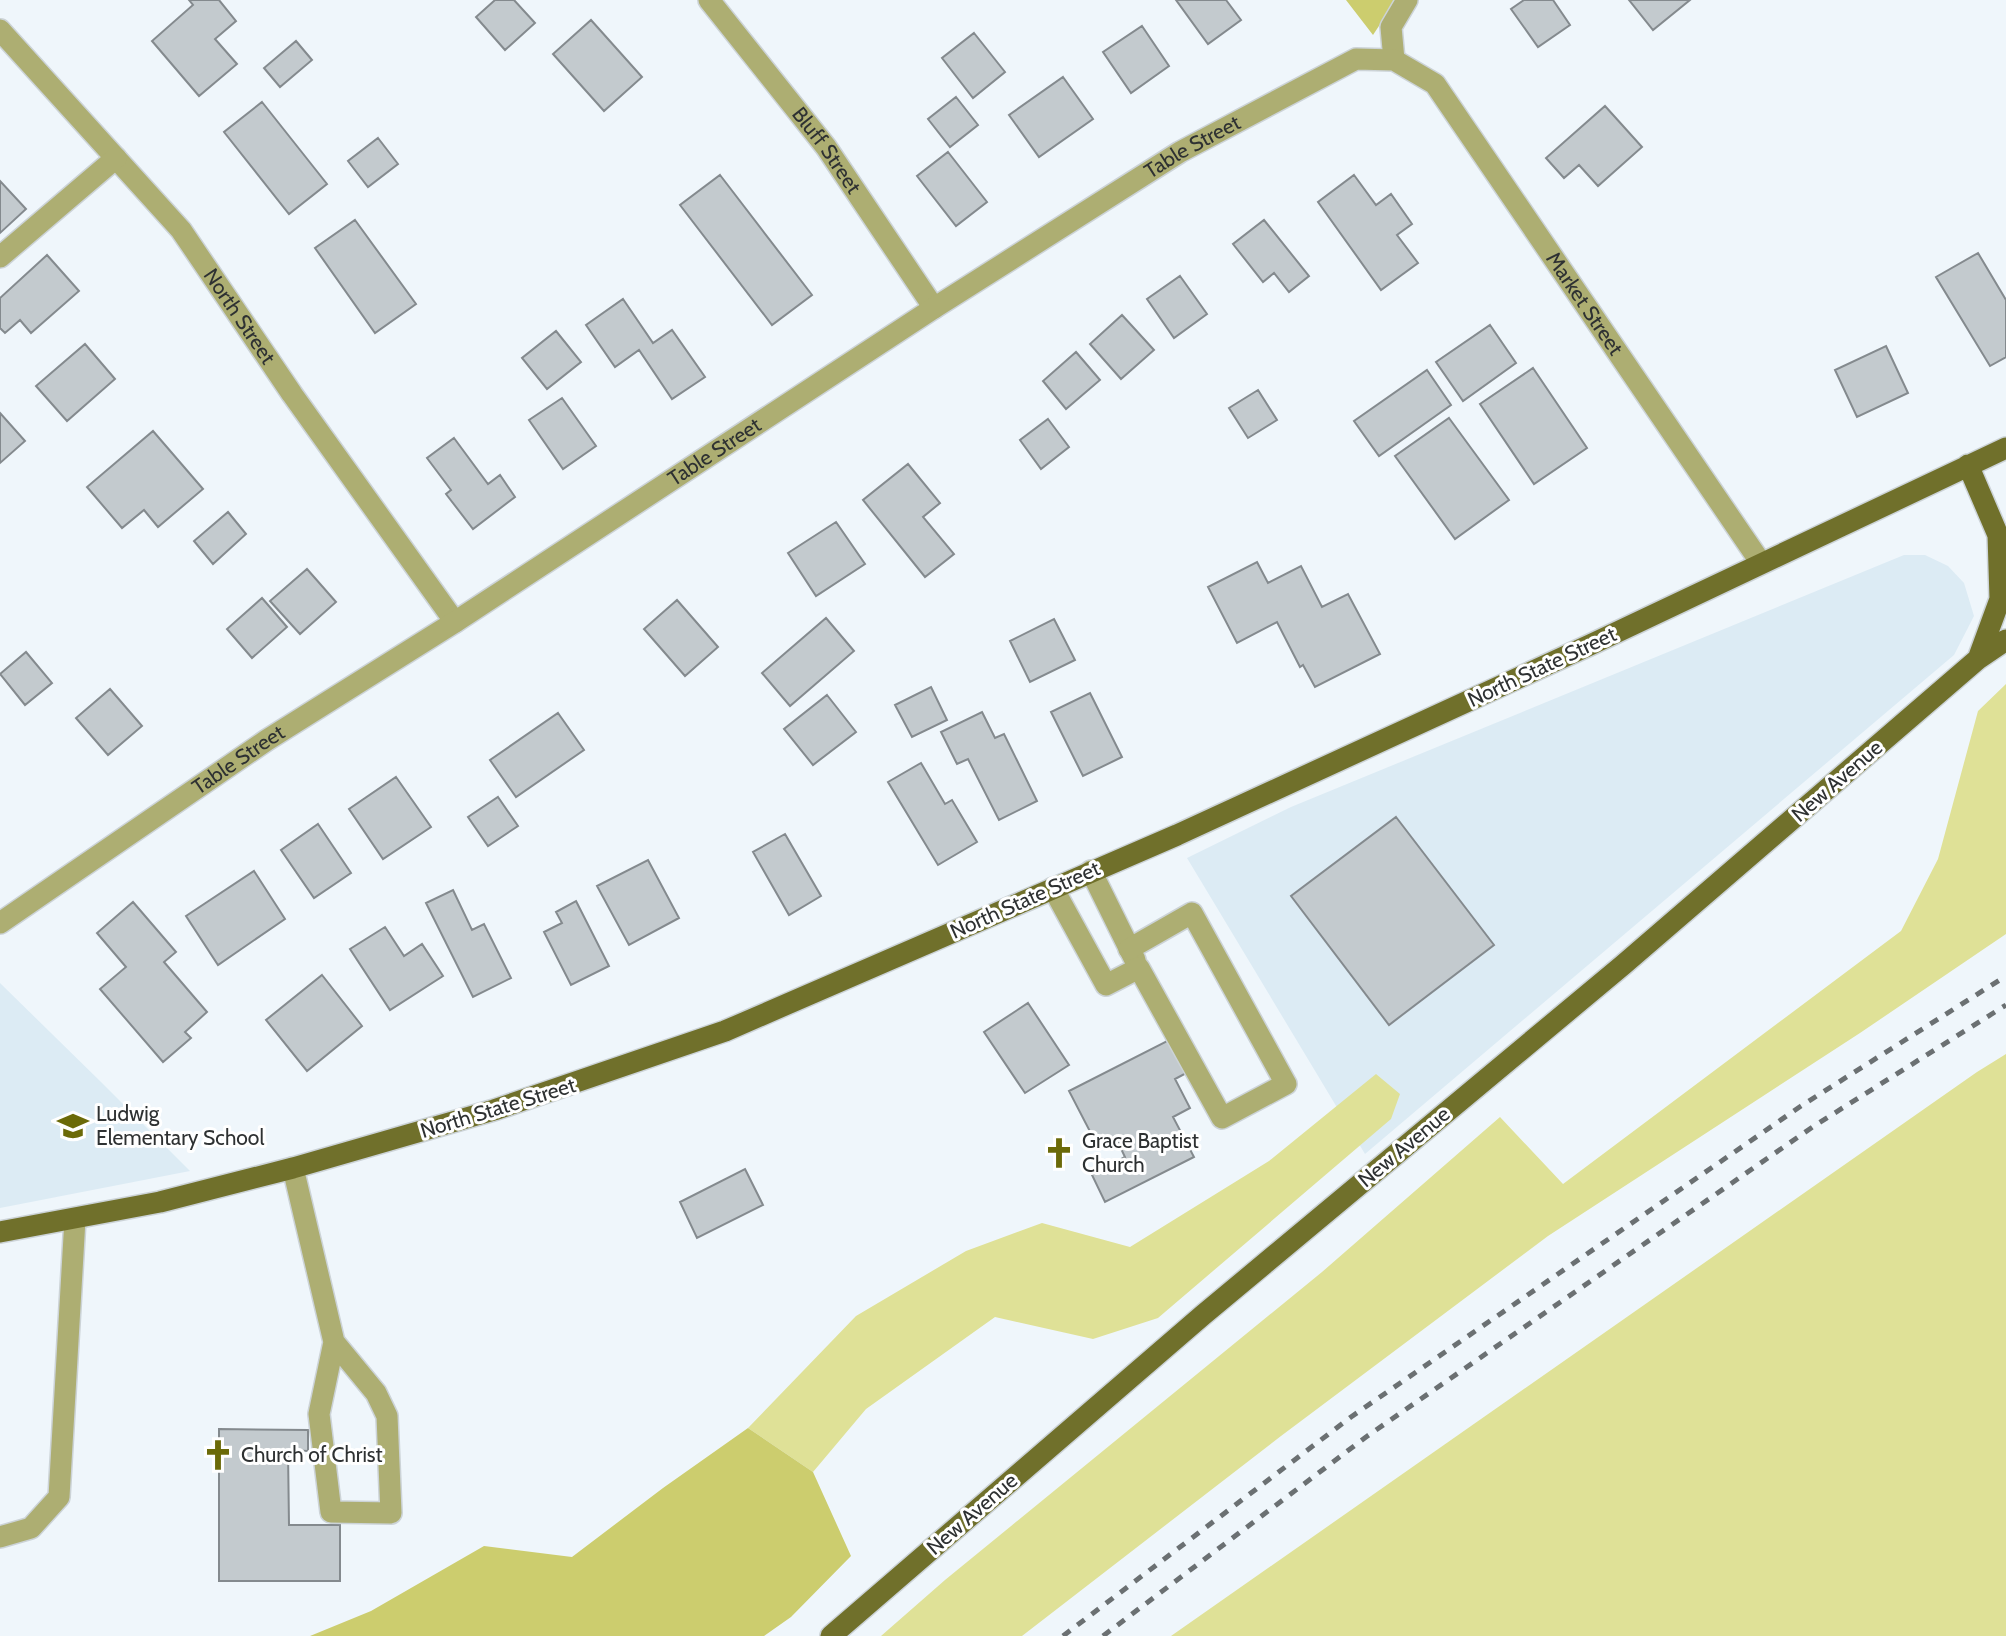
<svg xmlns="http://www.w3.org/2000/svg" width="2006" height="1636" viewBox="0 0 2006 1636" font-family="Cabin,sans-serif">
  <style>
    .built { fill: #dcebf4 }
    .green { fill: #dfe197 }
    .forest { fill: #cccd6e }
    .building { fill: #c3cace; stroke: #848a8e; stroke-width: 2 }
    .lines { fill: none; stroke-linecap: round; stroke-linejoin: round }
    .minor-casing { stroke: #ccd3d7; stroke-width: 24 }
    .major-casing { stroke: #ccd3d7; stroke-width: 24 }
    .minor { stroke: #adae72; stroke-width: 21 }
    .major { stroke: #70702b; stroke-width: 21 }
    .rail { stroke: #6b7072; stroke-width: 5; stroke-dasharray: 9 9; stroke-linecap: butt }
    .labels { text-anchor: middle; stroke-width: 6; stroke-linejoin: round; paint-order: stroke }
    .street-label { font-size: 21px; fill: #2e3132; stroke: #fff }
    .poi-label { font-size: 21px; fill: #2e3132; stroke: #fff; text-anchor: start }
  </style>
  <rect width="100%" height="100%" fill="#eff6fb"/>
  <!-- built -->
  <path class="built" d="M1904,555H1925L1948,566L1964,583L1974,616L1954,655L1365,1154L1187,858L1291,807Z
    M0,983L101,1082L190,1171L0,1208Z"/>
  <!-- green -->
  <path class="green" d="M2006,684V934L1860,1033L1548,1236L1281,1436L1022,1636H881L945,1580L1322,1272L1500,1117L1563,1184L1901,931L1938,859L1978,711Z
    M2006,1054V1636H1171L1977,1072Z
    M1376,1074L1400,1094L1391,1119L1158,1318L1093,1339L995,1317L866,1409L813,1472L748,1428L856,1316L966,1251L1042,1223L1130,1247L1269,1161Z"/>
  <!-- forest -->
  <path class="forest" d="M1346,0H1396L1373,35Z
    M748,1428L813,1472L851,1556L791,1617L764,1636H310L371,1611L484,1546L572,1557L663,1488Z"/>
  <!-- building -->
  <path class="building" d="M189,0H219L236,21L215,39L237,64L199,96L152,41L193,5Z
    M495,0H514L535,23L505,50L476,17Z
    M1176,0H1226L1241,20L1208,44Z
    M1524,0H1553L1570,25L1538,47L1511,9Z
    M1629,0H1690L1653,30Z
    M591,20L642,77L604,111L553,54Z
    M1142,26L1169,66L1131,93L1103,52Z
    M974,33L1005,72L973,98L942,58Z
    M296,41L312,60L280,87L264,68Z
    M1063,77L1093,119L1039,157L1009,115Z
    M956,97L978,125L950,147L928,119Z
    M262,102L327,184L289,214L224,132Z
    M1605,106L1642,147L1598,186L1579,165L1564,178L1546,158Z
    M378,138L398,164L368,187L348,161Z
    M948,152L987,202L956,226L917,176Z
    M720,175L812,295L772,325L680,205Z
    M1354,175L1376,205L1391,194L1412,224L1397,235L1418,263L1381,290L1318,202Z
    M0,181L26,209L0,233Z
    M355,220L416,304L375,333L315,248Z
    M1264,220L1309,276L1289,292L1274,273L1263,282L1233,244Z
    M1978,253L2006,300V357L1990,366L1936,277Z
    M47,255L79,291L31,333L20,320L5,333L0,328V298Z
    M1180,276L1207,314L1174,338L1147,299Z
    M623,299L653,343L672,330L705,377L672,399L639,350L615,367L586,325Z
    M1122,315L1154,350L1121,379L1090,344Z
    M1490,325L1516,363L1463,401L1436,362Z
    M556,331L581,362L547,389L522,358Z
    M85,344L115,379L67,421L36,386Z
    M1886,346L1908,393L1857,417L1835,370Z
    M1076,352L1100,380L1066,409L1043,381Z
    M1533,368L1587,448L1534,484L1480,404Z
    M1427,370L1451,405L1379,456L1354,421Z
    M1258,390L1277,420L1248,438L1229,408Z
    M562,398L596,446L563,469L529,420Z
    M0,413L25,441L0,463Z
    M1449,418L1509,500L1455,539L1395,456Z
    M1048,419L1069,447L1041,469L1020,440Z
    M153,431L203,489L158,527L144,510L122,528L87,487Z
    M454,438L488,484L500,475L515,497L473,529L446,494L451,490L427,458Z
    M908,464L940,503L923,517L954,554L925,577L863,500Z
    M228,512L246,534L213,564L194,541Z
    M836,522L865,564L816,596L788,553Z
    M1257,562L1268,583L1301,566L1322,607L1348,594L1380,654L1315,687L1303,665L1300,667L1277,622L1237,643L1208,587Z
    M307,569L336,602L300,634L270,601Z
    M262,598L287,627L252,658L227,629Z
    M677,600L718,647L685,676L644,629Z
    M826,618L854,651L790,706L762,673Z
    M1054,619L1075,660L1030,682L1010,641Z
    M26,652L52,683L25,705L0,674Z
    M931,687L947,720L912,737L895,705Z
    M110,689L142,726L108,755L76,718Z
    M1090,693L1122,757L1083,776L1051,712Z
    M827,695L856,732L813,765L784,729Z
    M982,712L995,738L1004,734L1037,801L999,820L968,759L957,764L941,732Z
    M558,713L584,750L516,797L490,760Z
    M921,763L945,804L952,800L977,842L938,865L888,782Z
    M396,777L431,827L383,859L349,809Z
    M498,797L518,826L488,846L468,817Z
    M1396,817L1494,945L1389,1025L1291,896Z
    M318,824L351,873L314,898L281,850Z
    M785,834L821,896L789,915L753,852Z
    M648,860L679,918L629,945L597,886Z
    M254,871L285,919L218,965L186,916Z
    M453,890L472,930L484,924L511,978L473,997L426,903Z
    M576,901L609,966L571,985L544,932L562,923L556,912Z
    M133,902L176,952L164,962L207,1012L185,1032L191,1038L163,1062L100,989L126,967L97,933Z
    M385,927L404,956L422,944L443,976L390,1010L350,949Z
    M322,975L362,1026L307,1071L266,1020Z
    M1028,1003L1069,1065L1025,1093L984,1032Z
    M1175,1037L1192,1070L1175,1079L1190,1108L1173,1117L1194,1157L1105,1202L1092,1175L1125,1157L1115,1136L1097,1145L1069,1091Z
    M745,1169L763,1205L697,1238L680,1202Z
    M219,1429L308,1430V1451L288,1450L289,1525H340V1581H219Z"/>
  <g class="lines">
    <defs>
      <g id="minor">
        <path id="s1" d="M709,0L826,147L934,308"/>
        <path id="s2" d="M0,30L181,230L292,394L455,622"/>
        <path d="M1394,60L1391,27L1407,0"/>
        <path d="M0,257L116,158"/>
        <path d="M1091,871L1135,960"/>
        <path d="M1053,888L1106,985L1139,968L1222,1118L1286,1084L1192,913L1129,949"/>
        <path id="s3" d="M0,923L267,740L455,622L934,308L1180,152L1356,59L1394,60L1435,84L1761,563"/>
        <path d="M293,1168L334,1342L376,1393L387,1416L391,1513L331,1512L319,1414L334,1342"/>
        <path d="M0,1537L31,1528L59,1497L75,1219"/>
      </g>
      <path id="major" d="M1968,465L1998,535L2000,599L1978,659
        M0,1232L160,1202L293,1168L494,1110L725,1031L1177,835L1592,644L2006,448
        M831,1636L1203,1315L1623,965L1978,659L2006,640"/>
    </defs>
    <!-- minor casing -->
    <use href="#minor" class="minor-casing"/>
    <!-- major casing -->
    <use href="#major" class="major-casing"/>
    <!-- minor -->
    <use href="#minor" class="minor"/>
    <!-- major -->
    <use href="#major" class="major"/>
    <!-- rail -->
    <path class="rail" d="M1063,1636L1351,1417L1801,1106L2006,976
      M1103,1636L1366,1437L1814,1126L2006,1005"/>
  </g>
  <!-- icons -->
  <defs>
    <symbol id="school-bare" viewBox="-9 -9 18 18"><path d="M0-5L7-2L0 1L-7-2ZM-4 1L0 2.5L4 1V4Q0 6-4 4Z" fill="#6b6a08" stroke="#fff" stroke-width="2.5" paint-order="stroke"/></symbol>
    <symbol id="church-bare" viewBox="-9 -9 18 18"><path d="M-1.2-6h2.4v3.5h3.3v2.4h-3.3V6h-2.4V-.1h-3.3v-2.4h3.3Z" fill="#6b6a08" stroke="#fff" stroke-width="2.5" paint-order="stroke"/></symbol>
  </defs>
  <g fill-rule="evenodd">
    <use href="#school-bare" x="51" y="1104" width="44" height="44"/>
    <use href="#church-bare" x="1037" y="1131" width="44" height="44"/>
    <use href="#church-bare" x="196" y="1433" width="44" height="44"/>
  </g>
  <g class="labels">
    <!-- street labels -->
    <g class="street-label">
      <text dy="7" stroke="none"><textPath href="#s3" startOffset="1423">Table Street</textPath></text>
      <text dy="7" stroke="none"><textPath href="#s1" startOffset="191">Bluff Street</textPath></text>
      <text dy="7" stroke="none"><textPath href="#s3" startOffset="1960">Market Street</textPath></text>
      <text dy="7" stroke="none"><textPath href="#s2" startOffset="374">North Street</textPath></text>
      <text dy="7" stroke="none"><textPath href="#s3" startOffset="856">Table Street</textPath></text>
      <text transform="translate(1542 667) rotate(-25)" y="7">North State Street</text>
      <text dy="7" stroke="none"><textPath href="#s3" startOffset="289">Table Street</textPath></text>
      <text transform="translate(1837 781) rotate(-41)" y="7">New Avenue</text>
      <text transform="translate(1025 900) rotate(-24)" y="7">North State Street</text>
      <text transform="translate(498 1108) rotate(-17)" y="7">North State Street</text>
      <text transform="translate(1404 1147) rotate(-40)" y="7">New Avenue</text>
      <text transform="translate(972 1514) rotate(-41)" y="7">New Avenue</text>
    </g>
    <!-- poi labels -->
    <g class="poi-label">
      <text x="96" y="1121">Ludwig<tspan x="96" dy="24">Elementary School</tspan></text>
      <text x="1082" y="1148">Grace Baptist<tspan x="1082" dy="24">Church</tspan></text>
      <text x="241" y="1462">Church of Christ</text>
    </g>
  </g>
</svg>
